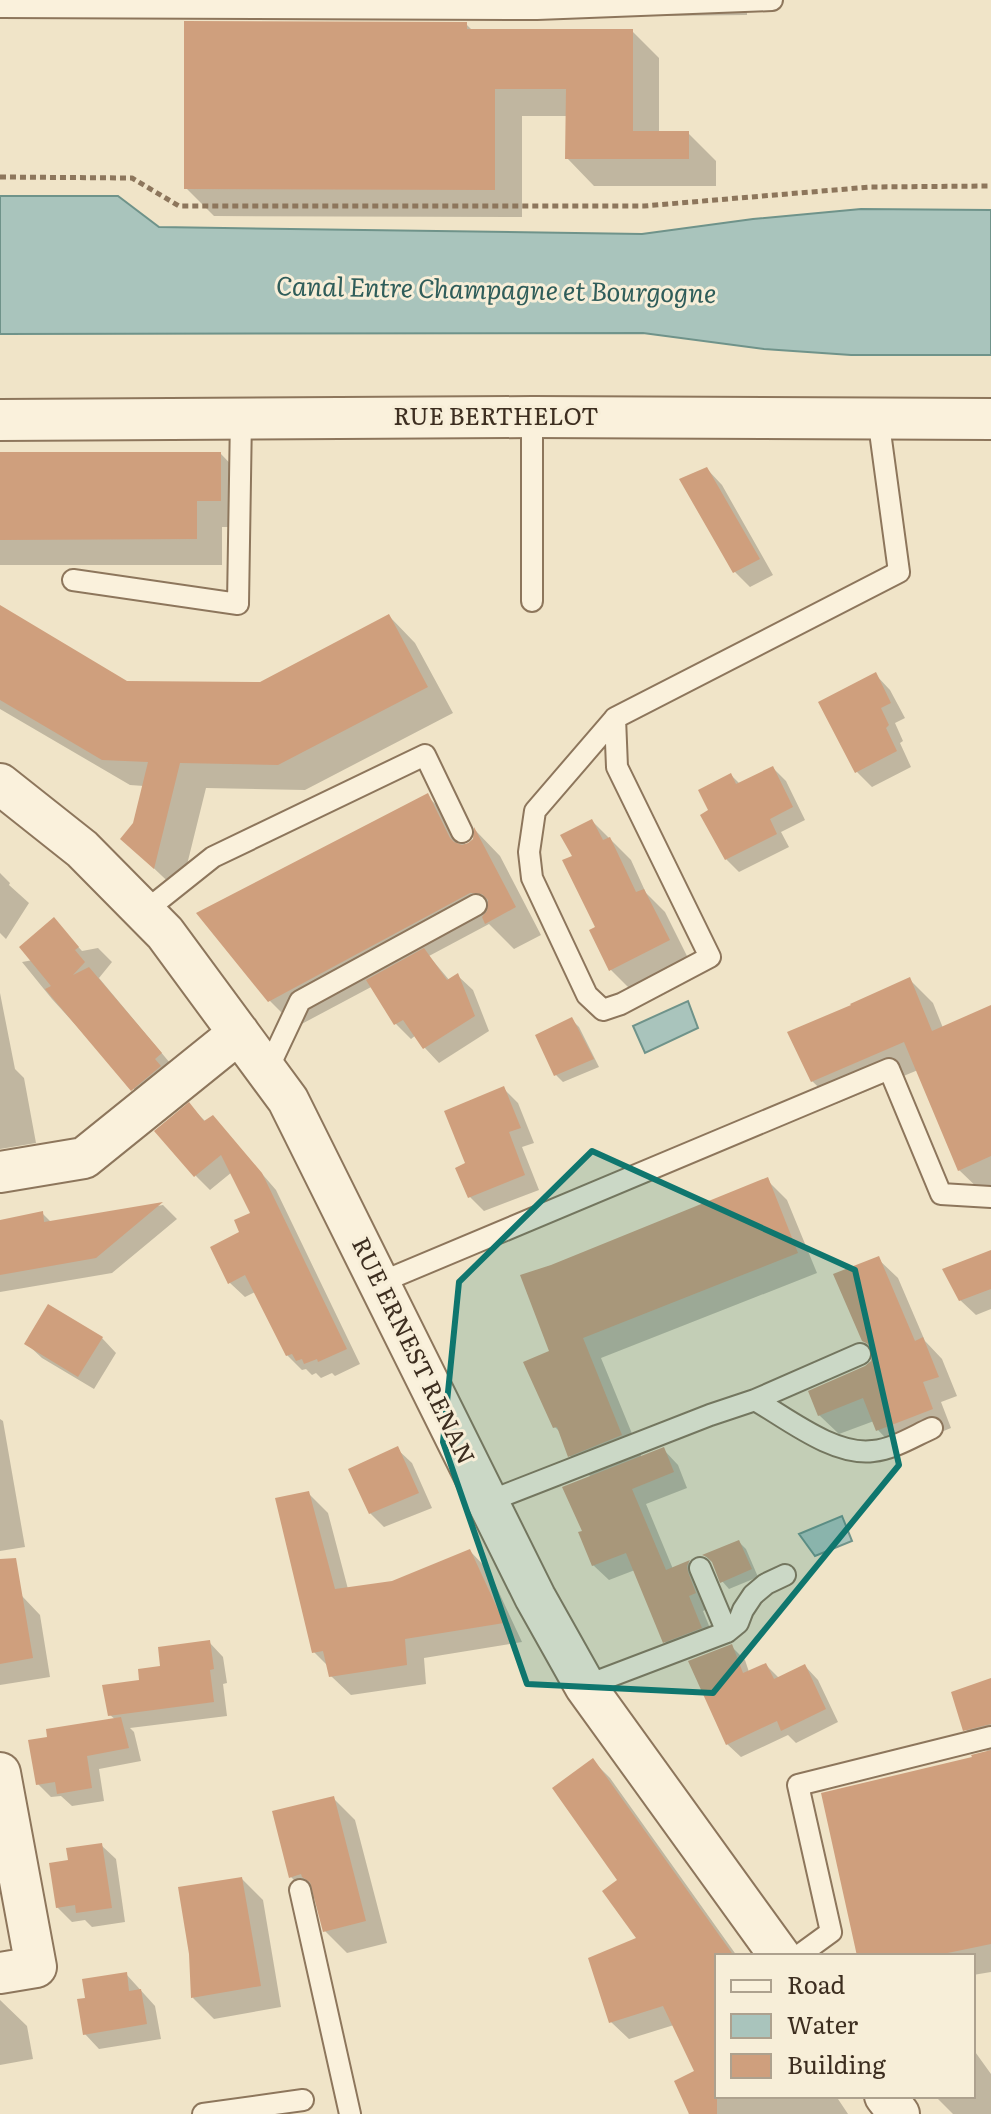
<svg xmlns="http://www.w3.org/2000/svg" width="991" height="2114" viewBox="0 0 991 2114" font-family="Literata,serif">
  <style>
    .water { fill: #a9c4bc; stroke: #6f938a; stroke-width: 2 }
    .shadow { fill: #0003 }
    .building { fill: #cf9f7d }
    .lines { fill: none; stroke-linecap: round; stroke-linejoin: round }
    .lane-casing { stroke: #8d765c; stroke-width: 24 }
    .street-casing { stroke: #8d765c; stroke-width: 44 }
    .path { stroke: #8d765c; stroke-width: 5; stroke-dasharray: 6 4; stroke-linecap: butt }
    .lane { stroke: #faf1dc; stroke-width: 20 }
    .street { stroke: #faf1dc; stroke-width: 40 }
    .marked { fill: #0f766e; fill-opacity: 0.2; stroke: #0f766e; stroke-width: 6; stroke-linejoin: round }
    .labels { text-anchor: middle; stroke-width: 6; stroke-linejoin: round; paint-order: stroke }
    .street-label { font-size: 24px; fill: #3d2e20; stroke: #f7eed8 }
    .water-label { font-size: 26px; font-style: italic; fill: #2f5d5a; stroke: #f7eed8 }
  </style>
  <rect width="100%" height="100%" fill="#f0e4c8"/>
  <!-- water -->
  <path class="water" d="M0,196H118L159,227L642,234L753,219L861,209L991,210V355H851L764,349L643,333L0,334Z
    M688,1001L698,1028L645,1053L633,1026Z
    M842,1516L852,1541L815,1556L799,1534Z"/>
  <!-- shadow -->
  <path class="shadow" d="M645,0H747V15L662,16Z
    M466,24L473,31H632L659,58V133H688L716,161V186H594L567,158V116H522V217L214,216L186,188Z
    M221,454L247,481L246,527H222V565H0V455Z
    M707,469L722,485L773,575L750,587L735,572L682,480Z
    M0,608L126,683L261,684L389,616L415,643L453,713L305,790L206,788L180,893L123,839L135,823L144,786L130,785L0,709Z
    M875,674L890,690L905,718L895,723L903,741L900,743L911,767L872,787L857,772Z
    M773,768L786,781L805,820L781,832L789,847L739,872L726,859L711,811L731,775L740,784Z
    M427,796L454,822L466,846L475,840L476,831L500,856L541,935L514,949L489,924L429,956L450,981L458,976L473,990L489,1031L439,1063L425,1048L416,1035L411,1039L396,1024L373,986L296,1027L269,1000Z
    M592,821L631,860L646,893L665,912L690,962L632,991L611,970L575,856Z
    M0,873L10,883L9,885L29,903L6,939L0,933Z
    M54,920L82,951L98,948L112,962L99,978L175,1069L148,1104L52,999L22,962L39,959Z
    M910,980L933,1003L943,1028L991,1007V1190L983,1193L959,1170L918,1070L836,1104L812,1081Z
    M0,993L15,1069L24,1078L36,1143L0,1149Z
    M572,1020L579,1027L599,1067L563,1082L556,1075Z
    M503,1088L518,1103L534,1143L522,1147L539,1190L484,1211L470,1197L467,1164Z
    M189,1105L206,1122L227,1133L276,1190L360,1364L335,1376L332,1373L321,1378L316,1373L312,1375L306,1369L302,1370L287,1355L255,1292L245,1297L230,1283L241,1233L252,1214L232,1172L210,1190L196,1176Z
    M767,1180L787,1200L817,1273L601,1358L642,1458L663,1449L678,1465L687,1488L646,1504L673,1569L689,1563L704,1577L710,1608L703,1611L716,1643L680,1657L664,1641L635,1570L609,1580L593,1565L584,1532L591,1477L569,1455L561,1433L555,1427L552,1352Z
    M163,1205L177,1219L112,1273L0,1292V1222L42,1213L52,1223Z
    M991,1252V1309L976,1315L960,1300Z
    M878,1259L898,1278L925,1341L942,1359L957,1396L941,1402L951,1428L897,1450L878,1430L874,1421L839,1434L819,1415L872,1364L874,1350L864,1340Z
    M102,1338L116,1353L94,1389L42,1358L27,1344Z
    M0,1419L3,1421L25,1547L0,1551Z
    M397,1449L412,1463L432,1508L384,1527L370,1513Z
    M308,1493L328,1513L348,1589L392,1583L470,1551L489,1571L522,1642L424,1658L426,1684L351,1695L331,1676L329,1667L314,1652Z
    M739,1542L746,1549L758,1577L729,1589L722,1581L714,1563L705,1556Z
    M22,1596L40,1615L50,1677L0,1685V1600Z
    M209,1642L223,1657L227,1683L223,1684L227,1716L130,1728L134,1732L141,1761L99,1769L104,1801L72,1806L61,1796L51,1797L38,1784L116,1720L110,1715L141,1682Z
    M731,1646L745,1660L749,1672L766,1665L779,1678L805,1666L818,1680L838,1722L796,1743L788,1735L741,1757L727,1744Z
    M991,1681V1972L973,1975V1956H859L989,1753L965,1729Z
    M593,1761L610,1778L737,1956H717V2096H836L848,2114H688L691,2113L697,2072L674,2025L629,2039L611,2022L639,1939L620,1880Z
    M333,1798L355,1820L387,1943L347,1953L325,1931L316,1898L313,1899L291,1877Z
    M101,1845L116,1859L125,1922L92,1927L85,1920L72,1922L57,1907L70,1862Z
    M242,1879L263,1900L281,2007L214,2019L193,1998Z
    M126,1974L155,2006L161,2039L99,2049L85,2034L87,2000Z
    M0,2000L27,2026L33,2059L0,2065Z
    M973,2049L991,2074V2114H953L935,2096H973Z"/>
  <!-- building -->
  <path class="building" d="M184,21L467,22V29H633V131H689V159H565L566,89H495V190L184,189Z
    M0,452H221V501H197V539L0,540Z
    M707,467L760,559L733,573L679,479Z
    M0,605L127,681L260,682L389,614L428,687L278,765L180,763L154,869L120,839L133,823L148,762L102,760L0,700Z
    M876,672L891,703L881,708L889,725L886,728L897,751L855,773L818,702Z
    M773,766L793,807L770,819L777,834L725,860L700,815L708,810L698,790L731,773L736,784Z
    M428,793L450,838L454,842L462,845L468,843L473,839L474,827L516,907L485,924L482,917L487,911L488,900L482,894L470,893L268,1002L196,913Z
    M592,819L603,840L610,837L636,892L644,889L670,940L609,971L589,930L595,927L562,860L572,856L560,835Z
    M54,917L79,947L75,950L85,962L73,975L89,967L162,1053L155,1059L161,1066L131,1091L45,989L51,986L19,947Z
    M424,948L447,980L458,973L475,1016L423,1049L403,1020L394,1025L366,980Z
    M910,977L932,1031L991,1005V1156L958,1171L904,1042L811,1082L787,1032L851,1005L850,1004Z
    M572,1017L594,1059L554,1076L535,1035Z
    M504,1086L521,1128L509,1132L525,1175L468,1198L455,1168L465,1163L444,1111Z
    M189,1102L204,1121L213,1115L262,1173L347,1349L318,1362L317,1359L304,1364L302,1359L296,1361L292,1354L286,1356L245,1275L228,1284L210,1247L239,1232L234,1220L250,1213L221,1155L194,1177L154,1131Z
    M768,1177L798,1253L583,1338L622,1435L568,1457L557,1427L553,1428L523,1362L549,1351L520,1275L551,1265Z
    M163,1202L96,1258L0,1275V1220L43,1211L44,1222Z
    M991,1250V1289L959,1301L942,1269Z
    M879,1256L915,1341L923,1337L939,1377L923,1382L933,1409L876,1431L863,1398L818,1416L808,1391L865,1366L871,1361L872,1350L868,1344L862,1341L833,1274Z
    M48,1304L103,1337L78,1377L24,1344Z
    M398,1446L419,1493L369,1514L348,1469Z
    M664,1447L674,1472L632,1489L666,1570L690,1560L687,1566L688,1572L696,1593L689,1596L702,1628L663,1643L626,1553L592,1566L578,1532L582,1531L562,1487Z
    M309,1491L335,1589L392,1581L470,1549L504,1623L405,1639L407,1665L329,1677L323,1651L312,1653L275,1498Z
    M739,1540L752,1569L720,1583L712,1562L707,1557L702,1555Z
    M16,1558L33,1658L0,1664V1559Z
    M210,1640L214,1669L210,1670L214,1702L108,1716L102,1685L139,1680L138,1669L160,1666L158,1647Z
    M732,1644L743,1673L766,1663L774,1679L805,1664L826,1709L781,1731L777,1721L726,1745L688,1661Z
    M991,1678V1724L963,1731L951,1692Z
    M121,1717L129,1748L87,1756L92,1788L57,1794L55,1782L36,1785L28,1740L47,1737L46,1729Z
    M991,1750V1944L933,1956H857L821,1793L972,1757L971,1755Z
    M593,1758L734,1956H717V2114H689L674,2081L694,2071L663,2006L609,2023L588,1958L636,1938L602,1891L617,1880L552,1788Z
    M334,1796L366,1921L323,1932L310,1882L302,1877L301,1874L289,1878L272,1811Z
    M102,1843L112,1908L76,1913L75,1905L56,1908L49,1863L68,1860L66,1848Z
    M242,1877L261,1986L191,1998L189,1954L178,1887Z
    M127,1972L129,1991L141,1989L147,2024L83,2035L77,1999L85,1998L82,1979Z"/>
  <g class="lines">
    <defs>
      <path id="lane" d="M0,7L537,9L772,0
        M73,580L238,604L241,417
        M532,601V417
        M615,718L535,811L529,852L532,878L587,995L603,1010L621,1004L710,957L617,767L615,718L899,572L878,417
        M144,912L213,857L425,755L462,832
        M267,1071L300,1001L476,905
        M379,1283L889,1069L941,1194L991,1197
        M755,1400L860,1354
        M487,1502L710,1415L755,1400C788,1419 834,1456 873,1451C894,1449 914,1436 932,1428
        M727,1632L738,1623L743,1610L753,1595L766,1584L785,1575
        M585,1686L727,1632L700,1568
        M300,1890L350,2114
        M798,1956L831,1932L798,1785L991,1737
        M203,2114L303,2100"/>
      <path id="street" d="M0,420L532,417L991,419
        M0,784L82,849L165,933L288,1100L535,1597L585,1686L780,1956
        M0,1172L84,1158L239,1033
        M0,1773L36,1967L0,1973
        M885,2096L899,2114"/>
    </defs>
    <!-- lane casing -->
    <use href="#lane" class="lane-casing"/>
    <!-- street casing -->
    <use href="#street" class="street-casing"/>
    <!-- path -->
    <path class="path" d="M0,177L132,178L179,206H644L870,187L991,186"/>
    <!-- lane -->
    <use href="#lane" class="lane"/>
    <!-- street -->
    <use href="#street" class="street"/>
  </g>
  <!-- marked area -->
  <path class="marked" d="M592,1151L855,1270L899,1465L713,1693L527,1684L443,1442L459,1282Z"/>
  <g class="labels">
    <!-- street labels -->
    <g class="street-label">
      <text x="496" y="425">RUE BERTHELOT</text>
      <text transform="translate(413 1351) rotate(64)" y="8">RUE ERNEST RENAN</text>
    </g>
    <!-- water labels -->
    <g class="water-label">
      <text transform="translate(496 290) rotate(1)" y="9">Canal Entre Champagne et Bourgogne</text>
    </g>
  </g>
  <!-- legend -->
  <rect x="715" y="1954" width="260" height="144" fill="#f7eed8" stroke="#ada18e" stroke-width="2"/>
  <rect x="731" y="1980" width="40" height="12" fill="#faf1dc" stroke="#ada18e" stroke-width="2"/>
  <text x="787" y="1994" font-size="24" fill="#3d2e20">Road</text>
  <rect x="731" y="2014" width="40" height="24" fill="#a9c4bc" stroke="#ada18e" stroke-width="2"/>
  <text x="787" y="2034" font-size="24" fill="#3d2e20">Water</text>
  <rect x="731" y="2054" width="40" height="24" fill="#cf9f7d" stroke="#ada18e" stroke-width="2"/>
  <text x="787" y="2074" font-size="24" fill="#3d2e20">Building</text>
</svg>
